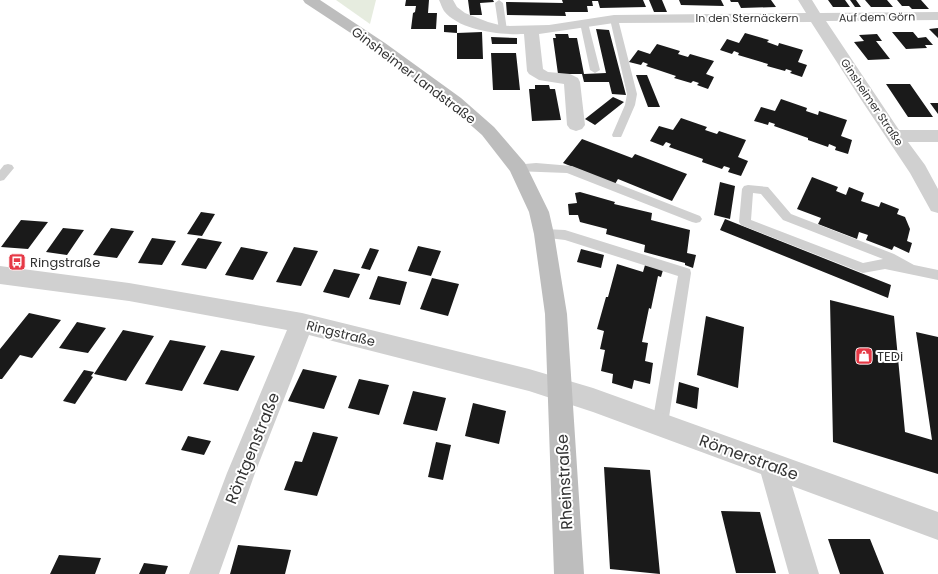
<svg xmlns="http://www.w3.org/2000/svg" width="938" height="574" viewBox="0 0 938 574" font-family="Poppins,sans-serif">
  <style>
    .green { fill: #e6ecdf }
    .building { fill: #1a1a1a }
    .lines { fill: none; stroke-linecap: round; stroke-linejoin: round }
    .service { fill: #d0d0d0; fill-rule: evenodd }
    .minor { fill: #d0d0d0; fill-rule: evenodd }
    .secondary { fill: #bdbdbd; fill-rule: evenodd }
    .labels { text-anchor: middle; stroke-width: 4; stroke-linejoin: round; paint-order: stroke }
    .far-street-label { font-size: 11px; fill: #333; stroke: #fff }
    .street-label { font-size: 13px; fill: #333; stroke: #fff }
    .poi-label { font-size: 13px; fill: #333; stroke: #fff; text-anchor: start }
    .near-street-label { font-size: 16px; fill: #333; stroke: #fff }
  </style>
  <rect width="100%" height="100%" fill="#fff"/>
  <!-- green -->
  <path class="green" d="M336,0H376L370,24Z"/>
  <!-- building -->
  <path class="building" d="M406,0H429L428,13H437L436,29H411L413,13L415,12L416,6H405Z
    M468,0H493L494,2L480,3L482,15H470Z
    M562,0H643L646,7L600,8L598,1H592L593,6H587L588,12H565L566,16L507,15L506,2L563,3Z
    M649,0H662L667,12H654Z
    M679,0H721L724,6L681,5Z
    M730,0H771L776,7L741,8L738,2H731Z
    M828,0H845L850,7H833Z
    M850,0H856L861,7H855Z
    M865,0H887L893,7H871Z
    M897,0H921L929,9H912L909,6H902Z
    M444,25H457V33L444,32Z
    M938,28V38L929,29Z
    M596,29L609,30L626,95L612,94L609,82H584L582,74H558L553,38H556L555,34H568L569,38H577L584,74L606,73Z
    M482,32L483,59H457V33Z
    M892,32H913L918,38L926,37L933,45H925L927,48L906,49Z
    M745,33L769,40L767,42L778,46L779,43L803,50L798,62L807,65L802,77L790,73L792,71L786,69L785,71L767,66L768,64L738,55L739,53L734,51L732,54L720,50L727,39L739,43Z
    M877,34L882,41H876L890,59L868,60L854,42L864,41L859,35Z
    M491,37L517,38V44H492Z
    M657,44L680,51L678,54L688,57L690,54L714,61L706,74L714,77L708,89L697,85L699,83L693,81L691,83L674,78L676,76L646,66L648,64L643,62L641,65L629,62L638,50L650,54Z
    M491,53H516L520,90H493Z
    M636,75H647L660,107H648Z
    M886,84H910L933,117H908Z
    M535,85H549L550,89H555L561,120L532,121L529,89H535Z
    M613,97L624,102L595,125L585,119Z
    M781,99L807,108L806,111L818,115L819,111L847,120L841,136L852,140L848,154L835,150L836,147L829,144L828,147L808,140V138L774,126L775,124L769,122L768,125L754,121L761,107L775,111Z
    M930,103H938V114Z
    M681,118L707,127L705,130L717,134L719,131L746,140L738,157L748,161L741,176L728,172L730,168L724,166L722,169L702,162L703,159L669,147L671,144L666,142L663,146L650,141L659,126L673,130Z
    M582,139L632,158L635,154L687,174L672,201L618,179L615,184L563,163Z
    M812,177L838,187L836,191L846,195L849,187L864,193L861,201L879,207L881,202L899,209L897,214L905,217L910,229L907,241L912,243L909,253L894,246L892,250L866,240L868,235L859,232L857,239L818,224L821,218L797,209Z
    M720,182L735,186L730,219L714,215Z
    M580,192L615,202L614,204L652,213L651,220L690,230L687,253L696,255L693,268L685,265V263L644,252L645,245L606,234L607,229L580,222L578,215H569L568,204L577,203L575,193Z
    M201,212L215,214L202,236L187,234Z
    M725,219L891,285L888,298L720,230Z
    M21,220L48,222L28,249L1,247Z
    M63,228L84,230L67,255L46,252Z
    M111,228L134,231L117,258L93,255Z
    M152,238L176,241L162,265L138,263Z
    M198,238L222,242L206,269L181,265Z
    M418,246L441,251L431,276L408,271Z
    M241,247L268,252L253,280L225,275Z
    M294,247L318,251L301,286L276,282Z
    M370,248L379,250L370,270L361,268Z
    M581,249L604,255L601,268L577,262Z
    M617,264L643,272L645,265L663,270L661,277L658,276L651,309L649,308L642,342L648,343L645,361L653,363L650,384L634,380L632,389L612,383L613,374L601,371L605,350L600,349L604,331L597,329L606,297H608Z
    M334,269L360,274L349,298L323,292Z
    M378,276L407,282L400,305L369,299Z
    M432,278L459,284L448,316L420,309Z
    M830,300L894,316L905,432L932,440L916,332L938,337V474L833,442Z
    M29,313L61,320L32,358L20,355L2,379H0V349Z
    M706,316L744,327L738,388L697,375Z
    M77,322L106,328L88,353L59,348Z
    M123,330L154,336L126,381L94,374Z
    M170,340L206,346L182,391L145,384Z
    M221,350L255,356L238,391L203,384Z
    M303,369L337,376L324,409L288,401Z
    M84,370L94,372L91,376L93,377L75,404L63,401Z
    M359,379L389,385L379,415L348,408Z
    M679,382L699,388L697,409L676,403Z
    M413,391L446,398L437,431L403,424Z
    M473,403L506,411L499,444L465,436Z
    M313,432L338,437L317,496L284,490L295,461L302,462Z
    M188,436L211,441L204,455L181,450Z
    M436,442L451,445L443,480L428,477Z
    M604,467L650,470L660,574L610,569Z
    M721,511L760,512L776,573H736Z
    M828,539H870L884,574H840Z
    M238,545L291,550L285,574H230Z
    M59,555L101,558L95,574H50Z
    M144,563L168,566L165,574H139Z"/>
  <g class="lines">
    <!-- service -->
    <path class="service" d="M499,0L503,3L507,30L503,33L499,30L495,3Z
      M614,16L618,19L637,94L635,105L622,135L621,137H613L612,135L625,105L627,94L610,19Z
      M584,20L588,23L600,70L595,73L590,70L580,23Z
      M536,163L572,166L700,216L702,219L700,222L696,223L692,222L567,173L514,171L512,168L514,165Z
      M8,164L12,165L14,168L4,180L0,181V170L4,165Z
      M748,185L768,187L791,214L894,254L914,265L938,270V280L885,269L863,273L741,225L739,222L742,189L744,186ZM753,193L761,194L783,220L883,259L863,263L751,220Z
      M544,229L565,230L690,269L691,273L668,424L665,429L660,431L655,429L652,424L678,276L565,240L540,237L538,234L540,231Z"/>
    <!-- minor -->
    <path class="minor" d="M439,0H453L457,7L465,13L488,22L503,26L549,25L614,15L806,13L798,0H812L820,13L938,12V20L826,21L899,130H938V142H908L925,165L938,189V213L931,211L910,173L860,98L811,22L614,23L539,34L543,69L548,72L570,74L578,78L580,82L585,125L582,129L576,131L570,129L567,125L564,84L539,80L529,74L527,71L524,34C501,35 460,31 444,11C442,8 441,4 439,0Z
      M0,266L129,283L302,313L529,369L593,388L938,512V540L792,486L819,574H789L761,474L593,412L529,391L309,335L255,473L219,574H189L227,473L287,330L129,301L0,284Z"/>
    <!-- secondary -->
    <path class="secondary" d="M303,0H320L385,43L461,98L494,127L525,163L549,212L554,234L567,314L584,574H554L545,314L534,234L529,212L510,171L482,135L449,106L375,49L305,3Z"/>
  </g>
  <!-- icons -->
  <defs>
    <symbol id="bus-square" viewBox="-11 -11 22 22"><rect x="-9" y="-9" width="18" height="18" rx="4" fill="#e63946" stroke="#fff"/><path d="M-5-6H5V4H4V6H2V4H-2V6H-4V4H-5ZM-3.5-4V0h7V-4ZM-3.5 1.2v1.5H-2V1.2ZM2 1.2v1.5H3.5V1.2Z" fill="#fff"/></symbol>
    <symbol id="shop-square" viewBox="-11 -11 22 22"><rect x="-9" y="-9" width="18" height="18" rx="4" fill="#e63946" stroke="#fff"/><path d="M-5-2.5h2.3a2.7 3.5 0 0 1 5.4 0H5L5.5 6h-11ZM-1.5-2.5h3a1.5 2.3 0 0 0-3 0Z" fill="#fff"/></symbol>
  </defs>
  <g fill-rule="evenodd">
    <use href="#bus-square" x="7" y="252" width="20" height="20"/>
    <use href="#shop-square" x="854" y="346" width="20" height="20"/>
  </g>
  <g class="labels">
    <!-- far-street labels -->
    <g class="far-street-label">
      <text transform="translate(877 17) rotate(-1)" y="4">Auf dem Görn</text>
      <text x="747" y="22">In den Sternäckern</text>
      <text transform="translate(872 102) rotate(56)" y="4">Ginsheimer Straße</text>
    </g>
    <!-- street labels -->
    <g class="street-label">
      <text transform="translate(414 75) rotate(37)" y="5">Ginsheimer Landstraße</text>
      <text transform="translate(341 333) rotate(14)" y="5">Ringstraße</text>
    </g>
    <!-- poi labels -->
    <g class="poi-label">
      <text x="30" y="267">Ringstraße</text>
      <text x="877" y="361">TEDi</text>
    </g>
    <!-- near-street labels -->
    <g class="near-street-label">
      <text transform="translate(252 448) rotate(-68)" y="6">Röntgenstraße</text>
      <text transform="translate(749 457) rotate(20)" y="6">Römerstraße</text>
      <text transform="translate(564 482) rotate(-93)" y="6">Rheinstraße</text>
    </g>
  </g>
</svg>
